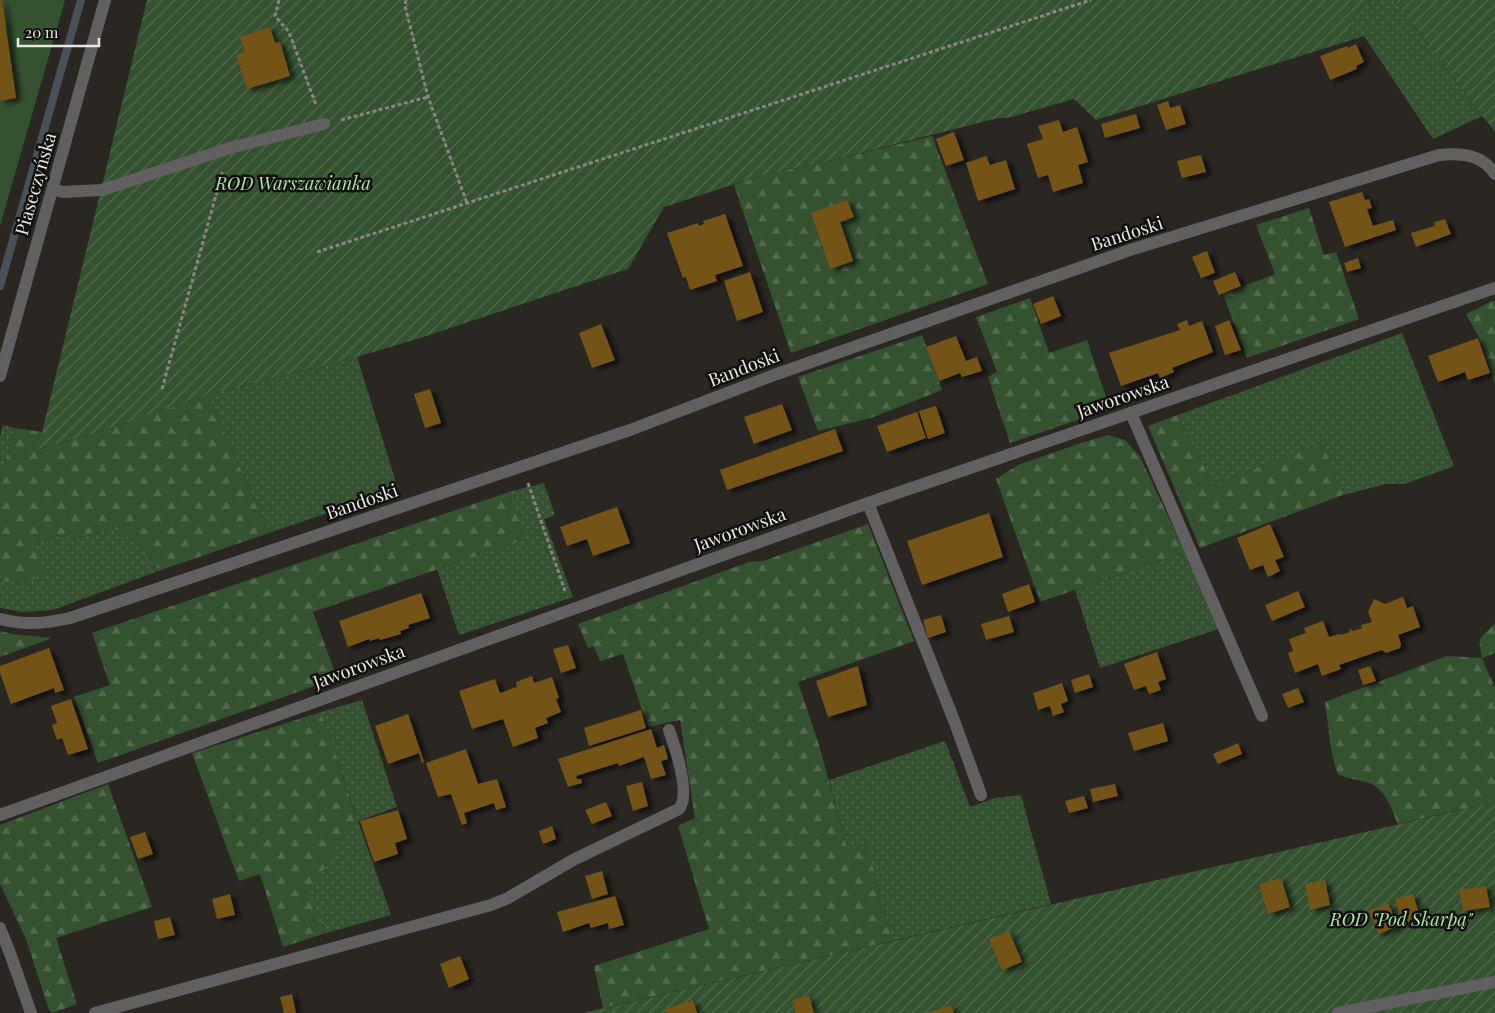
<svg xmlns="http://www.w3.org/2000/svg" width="1495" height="1013" viewBox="0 0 1495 1013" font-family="'Playfair Display',serif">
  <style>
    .grass { fill: url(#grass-dots) }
    .forest { fill: url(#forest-firs) }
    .garden { fill: url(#garden-furrows) }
    .pitch { fill: #345130 }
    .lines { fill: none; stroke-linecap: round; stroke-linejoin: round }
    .stream { stroke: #475157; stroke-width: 8 }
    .building { fill: #735318; filter: url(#shadow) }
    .path { stroke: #878481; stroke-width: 3; stroke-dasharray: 4 2.5; stroke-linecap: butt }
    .lane { stroke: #615f60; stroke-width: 12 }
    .street { stroke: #615f60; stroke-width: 12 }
    .labels { text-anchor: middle; stroke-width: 5; stroke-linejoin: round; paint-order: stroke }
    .street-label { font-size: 18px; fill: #e9e7e4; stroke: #11100e }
    .park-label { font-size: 18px; font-style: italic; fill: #a8e6a0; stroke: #11100e }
  </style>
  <defs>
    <pattern id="grass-dots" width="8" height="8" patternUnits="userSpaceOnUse" patternTransform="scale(1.25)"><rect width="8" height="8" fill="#345130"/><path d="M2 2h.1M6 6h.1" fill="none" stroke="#516a4e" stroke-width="1.8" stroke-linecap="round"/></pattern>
    <pattern id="forest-firs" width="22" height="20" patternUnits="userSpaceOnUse" patternTransform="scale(1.25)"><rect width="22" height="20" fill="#345130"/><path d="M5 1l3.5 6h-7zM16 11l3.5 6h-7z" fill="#516a4e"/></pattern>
    <pattern id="garden-furrows" width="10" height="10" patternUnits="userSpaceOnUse" patternTransform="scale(1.25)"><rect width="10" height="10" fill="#345130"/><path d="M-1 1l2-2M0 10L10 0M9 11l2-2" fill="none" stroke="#516a4e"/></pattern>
    <filter id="shadow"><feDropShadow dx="5.5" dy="3" stdDeviation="2.5" flood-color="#0009"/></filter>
  </defs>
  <rect width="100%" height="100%" fill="#2a2723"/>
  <!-- grass -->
  <path class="grass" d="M1372,0H1395L1482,116L1433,139L1364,36L1348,41L1353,14Z
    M1402,333L1454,466L1405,484H1386L1343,495L1322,443L1213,485L1178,415Z
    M357,357L398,489L269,533L208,395Z
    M3,425L15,428L0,477V436Z
    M544,483L555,515L544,519L573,597L459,635L437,569L525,539L509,492Z
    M114,528L134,541L142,552L161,570L53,610L22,612L0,608V580L3,581L35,545L52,536L80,538Z
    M1185,552L1219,629L1100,668L1075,590Z
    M362,700L397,807L358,821L391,915L326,933L309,893L340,841L358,820L321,712Z
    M945,741L970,807L995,798L1021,795L1051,904L892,941L867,846L847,849L829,780Z"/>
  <!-- forest -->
  <path class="forest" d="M932,136L988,284L791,353L734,185L763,175L833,160Z
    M1309,208L1324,255L1336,252L1359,319L1247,358L1223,294L1275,274L1256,225Z
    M1030,298L1049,353L1087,340L1110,409L1010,443L988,377L997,372L976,317Z
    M1492,301H1495V384L1479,337L1466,314Z
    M922,335L942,390L871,418L818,431L798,377Z
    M208,395L269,533L161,570L142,552L134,541L114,528L80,538L52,536L35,545L44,572L27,583L3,581L0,580V477L15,428L42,432L39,449L99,432Z
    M1178,415L1213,485L1322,443L1343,495L1200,548L1148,426Z
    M1108,435L1125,440L1140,457L1185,552L1040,602L996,479L1018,465L1084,442Z
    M509,492L526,539L313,612L337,678L98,763L74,697L110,685L92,633Z
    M868,524L914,641L798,682L819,745L847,848L867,845L892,941L603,1008L594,966L709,929L678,826L695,818L680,720L648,727L623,654L600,661L594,646L588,648L578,624L749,562L763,561Z
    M1495,623V653L1482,658L1495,688V802L1398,824C1391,809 1386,789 1369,783C1357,779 1351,780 1338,774C1329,750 1329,727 1325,702L1447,656L1482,658C1477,634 1480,640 1495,623Z
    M0,631L12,634L52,638L0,657Z
    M321,712L358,821L340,841L310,893L326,933L283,947L260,874L239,881L192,753Z
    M108,784L152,907L56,938L77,1004L53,1013L49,1010L26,939L0,884V825Z"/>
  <!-- garden -->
  <path class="garden" d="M147,0H1372L1353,14L1348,41L1096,120L1074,99L1007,118H998L833,160L763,175L664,207L628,269L417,339L357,357L208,395L99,432L38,449Z
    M1395,0H1495V131L1482,116Z
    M1495,802V1013H583Z"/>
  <!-- pitch -->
  <path class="pitch" d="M0,0H65L0,226Z"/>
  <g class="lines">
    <!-- stream -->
    <path class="stream" d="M0,286L81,0"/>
  </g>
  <!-- building -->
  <path class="building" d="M0,0H2L16,98L0,101Z
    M270,27L275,43L280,42L290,76L247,89L236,55L245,52L240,37Z
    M1356,44L1364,62L1356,66L1357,69L1330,80L1320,56L1347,46L1348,48Z
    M1168,101L1170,108L1180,105L1186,124L1166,130L1157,105Z
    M1136,114L1140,128L1105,138L1101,124Z
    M1059,120L1063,132L1077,127L1088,162L1078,165L1083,183L1053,192L1048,175L1038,178L1027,144L1043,139L1038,126Z
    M954,132L964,160L946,166L936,139Z
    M1201,155L1206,172L1182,178L1177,161Z
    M986,156L990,165L1006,160L1015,189L978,201L966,163Z
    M1362,192L1365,200L1369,199L1372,208L1367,209L1373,226L1393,220L1396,230L1345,247L1329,202Z
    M847,200L854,217L840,222L853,261L830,269L811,213Z
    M725,214L743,266L715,275L717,281L690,290L686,277L683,278L667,233L698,223L699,226L704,224L703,221Z
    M1445,219L1451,234L1416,247L1411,233L1435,226L1434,222Z
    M1207,251L1215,273L1201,278L1192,257Z
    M1358,258L1361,268L1347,272L1344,263Z
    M750,272L763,312L737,321L724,281Z
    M1235,272L1241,286L1219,295L1213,281Z
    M1053,296L1061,316L1041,324L1033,304Z
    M1187,320L1189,326L1202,321L1213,352L1172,368L1174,372L1160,378L1158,373L1121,386L1109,353L1180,330L1177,324Z
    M1229,320L1241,350L1225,355L1215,326Z
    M601,324L615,360L592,368L579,333Z
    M956,336L966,361L977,357L982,371L962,377L960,373L939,381L926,347Z
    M1478,338L1490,373L1468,380L1465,372L1438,382L1428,356Z
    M430,389L441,423L425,428L414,394Z
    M782,404L792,430L754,444L744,417Z
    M936,406L945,433L928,439L919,411Z
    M917,412L926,438L887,452L877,426Z
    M835,429L843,451L727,490L720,470Z
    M617,507L630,543L593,556L587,539L567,546L560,527Z
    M989,513L1003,557L922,585L907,541Z
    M1270,524L1284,557L1275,560L1280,571L1268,577L1263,565L1250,570L1237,538Z
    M1029,584L1035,602L1008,612L1002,594Z
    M1298,591L1305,607L1272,621L1265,605Z
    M421,593L430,618L408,625L409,628L400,631L401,634L380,640L379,638L370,641L369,639L348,647L339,621Z
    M1403,597L1407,608L1413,606L1420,627L1398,635L1401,644L1400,648L1386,653L1382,650L1339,665L1341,669L1322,676L1318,664L1295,673L1288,653L1293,651L1289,639L1306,633L1304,628L1323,621L1329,637L1339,634L1340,635L1350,632L1349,630L1350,629L1353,631L1362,628L1361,625L1372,622L1368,612L1374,599L1385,604Z
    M941,615L946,632L928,638L923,620Z
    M1009,616L1014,632L986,640L981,624Z
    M568,645L576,668L561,673L553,649Z
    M49,648L64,690L55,693L54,688L11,704L0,673V666Z
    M1157,652L1166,679L1158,682L1161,690L1149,694L1146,686L1134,690L1124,664Z
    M858,666L867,705L828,717L816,681Z
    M1370,666L1376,681L1363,685L1358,670Z
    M1089,674L1093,687L1075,693L1071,680Z
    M532,676L534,683L552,677L559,698L556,699L561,712L546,718L548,723L535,728L538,738L513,747L503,719L472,729L459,691L495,679L500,693L517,687L516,682Z
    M1062,683L1068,701L1061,704L1064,712L1053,716L1050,706L1038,710L1033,693Z
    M1298,688L1304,702L1288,708L1282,694Z
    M71,699L88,749L68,755L62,738L57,740L52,725L57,723L51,706Z
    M641,710L646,728L589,746L584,728Z
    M408,714L424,762L422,763L419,753L388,764L375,726Z
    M1163,723L1168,741L1134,751L1128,733Z
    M651,729L657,748L664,745L668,759L661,761L666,775L651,779L644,757L619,766L618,763L576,776L577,779H581L582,783L568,787L558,759Z
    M1238,743L1242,754L1218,764L1213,754Z
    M466,749L478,784L497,779L506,807L496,810L494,803L464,813L467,823L462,825L451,794L438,797L426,763Z
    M642,782L648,806L633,811L626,786Z
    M1115,784L1118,796L1093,802L1090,789Z
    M1084,796L1088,808L1069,813L1065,801Z
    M606,802L612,816L592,824L585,810Z
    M398,810L407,839L395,843L398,854L374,862L360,821Z
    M552,826L556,839L543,844L539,831Z
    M145,832L153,854L138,859L130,837Z
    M602,871L608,894L592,899L585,876Z
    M1281,878L1290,907L1268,914L1259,884Z
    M1325,880L1330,905L1310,910L1305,884Z
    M1486,886L1490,907L1463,911L1459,890Z
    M230,894L235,915L217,919L212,899Z
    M1413,894L1421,920L1403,923L1395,899Z
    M615,896L624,925L609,929L608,923L591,928L589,923L563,932L557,912Z
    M1388,903L1398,926L1379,934L1369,911Z
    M170,917L175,935L158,939L154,921Z
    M1009,931L1022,962L1002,970L989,939Z
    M460,956L469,979L449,988L440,964Z
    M292,994L296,1013H284L280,997Z
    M809,996L814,1013H796L792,1000Z
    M693,1000L697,1013H667L665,1009Z
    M951,1005L954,1013H927Z"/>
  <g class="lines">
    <!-- path -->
    <path class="path" d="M279,0L275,16L289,32L316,105
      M406,0L405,6L428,97L467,203
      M341,120L428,97
      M317,252L1091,0
      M162,389L223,170
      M528,483L565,591"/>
    <!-- lane -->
    <path class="lane" d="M53,189L63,192L102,190L230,148L324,124
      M1131,413L1262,716
      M868,503L955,723L981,795
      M95,1013L491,905L508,898L573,860L679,809C691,794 675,747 669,730
      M1338,1013L1495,982"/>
    <!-- street -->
    <path class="street" d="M0,376L105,0
      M0,619C28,625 42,624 70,618L630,430L774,375L1130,250L1439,155C1461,153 1482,154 1495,174
      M0,815L868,503L1495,288
      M0,928L10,953L31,1013"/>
  </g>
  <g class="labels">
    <!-- street labels -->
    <g class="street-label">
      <text transform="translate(36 184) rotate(-74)" y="6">Piaseczyńska</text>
      <text transform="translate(1127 234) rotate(-18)" y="6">Bandoski</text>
      <text transform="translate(744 368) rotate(-21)" y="6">Bandoski</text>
      <text transform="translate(1123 397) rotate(-19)" y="6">Jaworowska</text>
      <text transform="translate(362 502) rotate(-19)" y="6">Bandoski</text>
      <text transform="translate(740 530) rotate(-20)" y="6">Jaworowska</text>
      <text transform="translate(359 667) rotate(-20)" y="6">Jaworowska</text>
    </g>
    <!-- park labels -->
    <g class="park-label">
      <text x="293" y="190">ROD Warszawianka</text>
      <text x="1401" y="926">ROD "Pod Skarpą"</text>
    </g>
  </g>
  <!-- scale -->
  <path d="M18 38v8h81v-8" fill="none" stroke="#e9e7e4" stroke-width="2.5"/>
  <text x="25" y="38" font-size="15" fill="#e9e7e4" stroke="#11100e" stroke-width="4" paint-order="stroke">20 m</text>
</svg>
